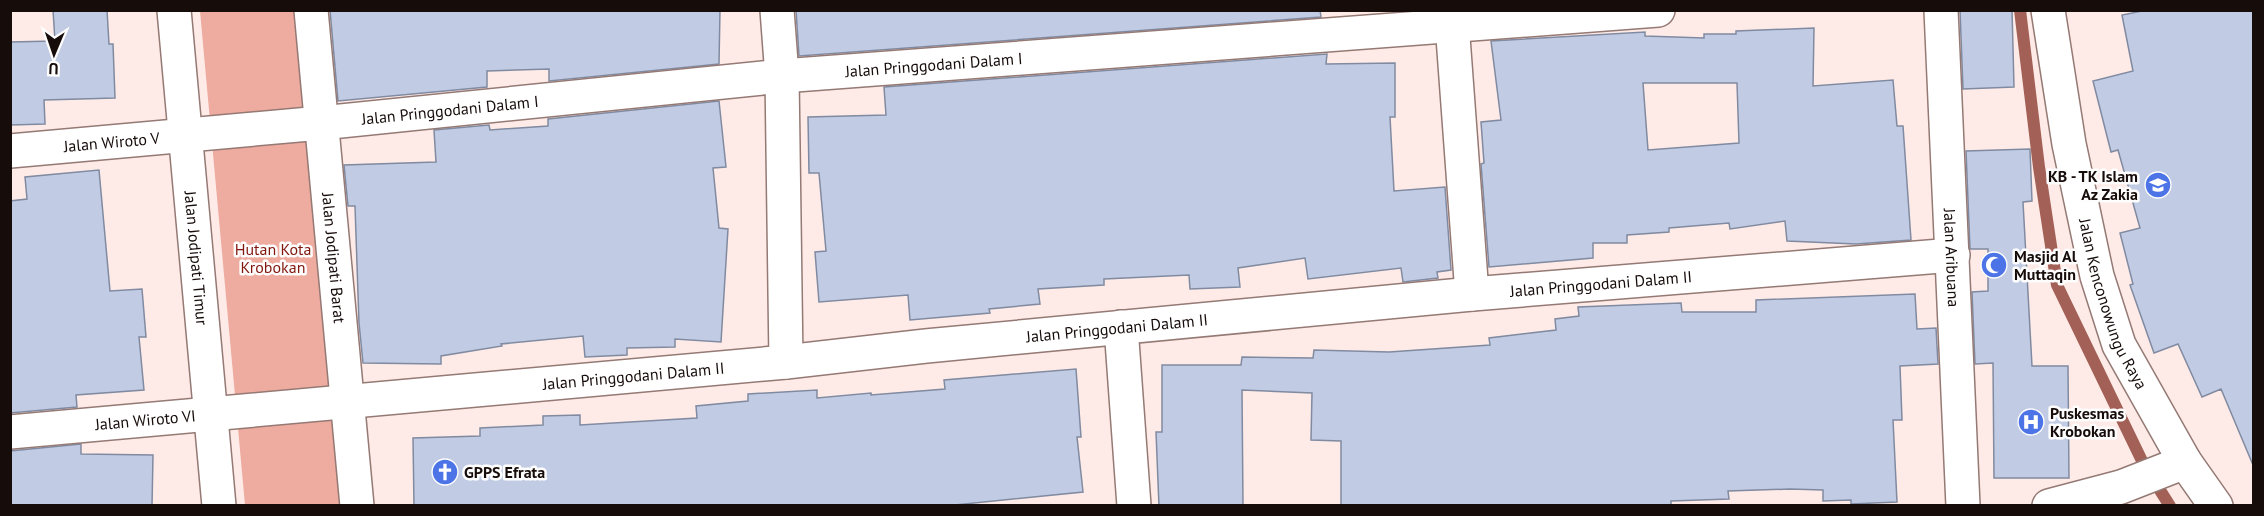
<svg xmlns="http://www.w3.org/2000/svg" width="2264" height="516" viewBox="0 0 2264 516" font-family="'PT Sans',sans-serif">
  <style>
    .green { fill: #eeab9f }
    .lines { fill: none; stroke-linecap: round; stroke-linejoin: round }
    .stream { stroke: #a26056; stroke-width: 12 }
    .building { fill: #c1cce4; stroke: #808aa0; stroke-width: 1.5; fill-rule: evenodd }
    .minor-casing { stroke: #947974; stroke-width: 36 }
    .minor { stroke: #fff; stroke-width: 33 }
    .labels { text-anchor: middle; stroke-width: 5; stroke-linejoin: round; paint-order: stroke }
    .street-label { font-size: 16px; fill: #160c0a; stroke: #fdfdfd }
    .poi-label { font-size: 16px; font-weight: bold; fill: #160c0a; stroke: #fdfdfd; text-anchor: start }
    .park-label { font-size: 16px; fill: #82170e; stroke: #fdfdfd }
  </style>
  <rect width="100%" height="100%" fill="#feebe7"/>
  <!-- green -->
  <path class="green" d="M200,11H300L346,505H245Z"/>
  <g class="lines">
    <!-- stream -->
    <path class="stream" d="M2020,10L2039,167L2057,285L2144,465L2170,506"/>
  </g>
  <!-- building -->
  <path class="building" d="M53,10H107L109,44H113L115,98L44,100L45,124L10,125V42L55,41Z
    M330,10H720L719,64L549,81V69L487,71V87L338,101Z
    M796,10H1320L1321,17L799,56Z
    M1960,10H2012L2014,87L1963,89Z
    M2147,10H2253V465L2221,389L2202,397L2178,344L2154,353L2130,285L2133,284L2120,233L2140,228L2118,150L2111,152L2093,81L2133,71L2122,15Z
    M1814,28L1813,86L1893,80L1897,126H1903L1911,240L1856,244L1787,241L1785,221L1730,229L1729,223L1669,228V232L1627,235V243H1593V258L1489,267L1481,164L1484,163L1481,122L1501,120L1491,41L1645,32V36L1704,38V34H1736V31ZM1643,83H1737L1739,143L1648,150Z
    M1327,54L1326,64L1395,63V117H1390L1394,191L1445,187L1451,270L1437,272L1438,278L1403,282L1401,268L1308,279L1305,258L1238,268L1240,287L1190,289L1189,275L1104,279V285L1038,289L1040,304L989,309L990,313L910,320L908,295L819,302L815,252L826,251L819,173H809L808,117L886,115L884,87Z
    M719,101L726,167L713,168L719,228L728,229L721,342L675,339V347L627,348V355L585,357L583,336L501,344L502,346L441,356V364L363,363L359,323L355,206H348L344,165L436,162L434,130L489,125L490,130L548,126V119Z
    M2030,149L2032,201L2023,202L2032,366H2068L2069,478H1994L1993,363L1975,364L1972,292L1988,291V249H1970L1966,151Z
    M99,170L110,291L142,289L146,337H139L144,390L76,395L77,407L10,413V201L27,199L25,177Z
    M1915,294L1917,329L1936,328L1938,364L1900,366L1902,420H1893L1897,502L1851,504V500L1823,501V490L1790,489L1728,491L1729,499L1671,501V506H1341V441L1311,440L1312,393L1242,390L1243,506H1159L1156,432H1162V365H1241L1242,357L1313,358L1314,350L1389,352L1490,345L1489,338L1556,330L1555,319L1579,316L1578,307L1681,303L1682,312H1756V300Z
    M1076,369L1081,437H1077L1083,492L945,506H414L413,438L480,436V428L543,425V416L580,415V425L697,418L696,406L748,401V394L817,390V398L871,393V395L945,389L944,380Z
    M81,444V454L153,455L152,506H10V451Z"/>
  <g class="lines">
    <defs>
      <g id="minor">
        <path id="s1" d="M174,10L219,506"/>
        <path id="s2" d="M311,10L357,506"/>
        <path d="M777,10L782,76L786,362"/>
        <path d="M1451,10L1472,294"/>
        <path id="s3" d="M1941,10L1963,506"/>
        <path id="s4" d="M2048,10L2069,144L2097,276L2119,345L2185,462L2216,506"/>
        <path id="s5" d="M10,151L321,123L782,76L1658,10"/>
        <path d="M1121,327L1134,506"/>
        <path id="s6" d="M10,432L786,362L926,346L1472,294L1953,255"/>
        <path d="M2049,506L2121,487L2185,462"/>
      </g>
    </defs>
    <!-- minor casing -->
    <use href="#minor" class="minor-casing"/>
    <!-- minor -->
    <use href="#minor" class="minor"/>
  </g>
  <!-- icons -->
  <defs>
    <symbol id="school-disc" viewBox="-11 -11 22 22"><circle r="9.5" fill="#4c74e7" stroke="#fdfdfd"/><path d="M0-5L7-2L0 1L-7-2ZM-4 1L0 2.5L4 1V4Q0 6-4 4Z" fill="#fff"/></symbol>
    <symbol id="mosque-disc" viewBox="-11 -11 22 22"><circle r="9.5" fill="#4c74e7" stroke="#fdfdfd"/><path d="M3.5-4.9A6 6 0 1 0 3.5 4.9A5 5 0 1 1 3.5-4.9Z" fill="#fff"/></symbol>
    <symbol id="hospital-disc" viewBox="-11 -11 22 22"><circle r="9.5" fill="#4c74e7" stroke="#fdfdfd"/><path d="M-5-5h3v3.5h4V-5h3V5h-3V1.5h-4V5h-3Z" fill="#fff"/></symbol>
    <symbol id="church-disc" viewBox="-11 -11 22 22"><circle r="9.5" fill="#4c74e7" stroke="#fdfdfd"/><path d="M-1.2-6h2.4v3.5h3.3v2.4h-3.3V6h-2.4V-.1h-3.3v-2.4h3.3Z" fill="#fff"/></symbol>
  </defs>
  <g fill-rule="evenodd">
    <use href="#school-disc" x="2143" y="170" width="30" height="30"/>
    <use href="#mosque-disc" x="1979" y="250" width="30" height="30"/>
    <use href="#hospital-disc" x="2016" y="407" width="30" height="30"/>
    <use href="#church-disc" x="430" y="457" width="30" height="30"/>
  </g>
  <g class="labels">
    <!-- street labels -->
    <g class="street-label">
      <text dy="6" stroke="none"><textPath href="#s5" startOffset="928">Jalan Pringgodani Dalam I</textPath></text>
      <text dy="6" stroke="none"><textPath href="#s5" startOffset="442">Jalan Pringgodani Dalam I</textPath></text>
      <text dy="6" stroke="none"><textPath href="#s5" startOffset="102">Jalan Wiroto V</textPath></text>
      <text dy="6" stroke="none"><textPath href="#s1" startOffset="249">Jalan Jodipati Timur</textPath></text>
      <text dy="6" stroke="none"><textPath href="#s2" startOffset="249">Jalan Jodipati Barat</textPath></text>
      <text dy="6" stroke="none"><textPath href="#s3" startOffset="248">Jalan Aribuana</textPath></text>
      <text dy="6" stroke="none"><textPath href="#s6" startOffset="1598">Jalan Pringgodani Dalam II</textPath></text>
      <text dy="6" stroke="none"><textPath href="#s4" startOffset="302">Jalan Kenconowungu Raya</textPath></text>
      <text dy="6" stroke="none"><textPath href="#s6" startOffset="1112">Jalan Pringgodani Dalam II</textPath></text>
      <text dy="6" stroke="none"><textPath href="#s6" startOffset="626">Jalan Pringgodani Dalam II</textPath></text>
      <text dy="6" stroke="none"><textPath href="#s6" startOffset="136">Jalan Wiroto VI</textPath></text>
    </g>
    <!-- poi labels -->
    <g class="poi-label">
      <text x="2138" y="182" text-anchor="end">KB - TK Islam<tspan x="2138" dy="18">Az Zakia</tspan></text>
      <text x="2014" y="262">Masjid Al<tspan x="2014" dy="18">Muttaqin</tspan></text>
      <text x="2050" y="419">Puskesmas<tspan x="2050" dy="18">Krobokan</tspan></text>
      <text x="464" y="478">GPPS Efrata</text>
    </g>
    <!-- park labels -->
    <g class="park-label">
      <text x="273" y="255">Hutan Kota<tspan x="273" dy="18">Krobokan</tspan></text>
    </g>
  </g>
  <!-- border -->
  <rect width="2264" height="516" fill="none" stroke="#160c0a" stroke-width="24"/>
  <!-- north arrow -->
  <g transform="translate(54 54) rotate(182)" stroke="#fdfdfd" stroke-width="4.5" paint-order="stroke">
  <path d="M0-4.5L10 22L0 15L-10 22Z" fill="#160c0a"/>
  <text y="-9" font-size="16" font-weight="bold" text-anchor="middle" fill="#160c0a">U</text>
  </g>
</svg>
